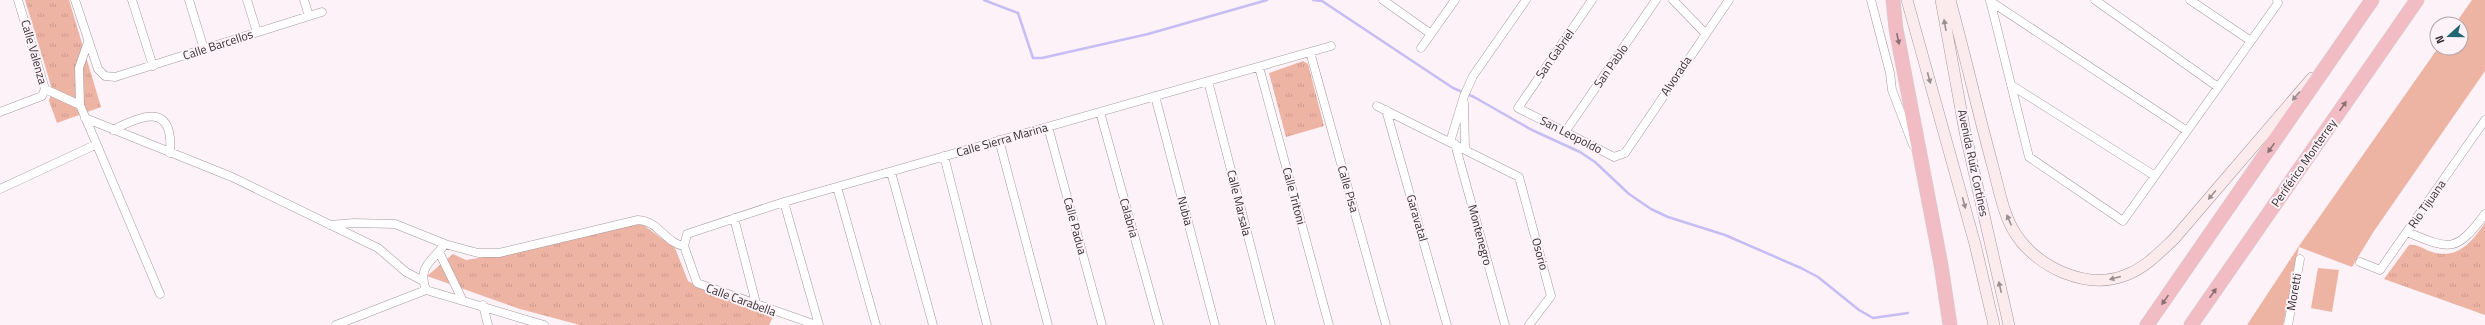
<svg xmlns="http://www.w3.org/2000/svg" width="2485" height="325" viewBox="0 0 2485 325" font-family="'Titillium Web',sans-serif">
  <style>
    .green { fill: #edb3a3 }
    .park { fill: url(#park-tufts) }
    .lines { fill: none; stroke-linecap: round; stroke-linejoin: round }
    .stream { stroke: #c5bdf4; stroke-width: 2.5 }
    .street-casing { stroke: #a3999e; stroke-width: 9 }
    .secondary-casing { stroke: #a3999e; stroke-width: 12 }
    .highway-casing { stroke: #d3d2d2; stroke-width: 15 }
    .street { stroke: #fff; stroke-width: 8 }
    .secondary { stroke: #fbebed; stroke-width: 11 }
    .highway { stroke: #f1bcc3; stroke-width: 14 }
    .oneway { fill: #988e90 }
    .oneway2 { fill: #8a7074 }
    .labels { text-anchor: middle; stroke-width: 4; stroke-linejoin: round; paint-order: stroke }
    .street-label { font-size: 12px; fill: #363234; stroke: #fcf2f8 }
  </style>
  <defs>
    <pattern id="park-tufts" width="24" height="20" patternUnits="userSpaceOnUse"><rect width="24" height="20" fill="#edb3a3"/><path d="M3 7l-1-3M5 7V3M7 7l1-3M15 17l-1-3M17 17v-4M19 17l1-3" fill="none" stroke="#cc9a8d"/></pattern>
  </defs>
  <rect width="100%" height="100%" fill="#fcf2f8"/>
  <!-- green -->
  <path class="green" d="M2472,0H2485V71L2374,231L2352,267L2299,247L2283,325H2247L2299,246L2438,48H2461V24H2455Z
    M2318,268L2339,270L2332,312L2311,308Z"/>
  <!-- park -->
  <path class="park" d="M25,0H69L101,107L57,123L49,101L52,89Z
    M1303,61L1308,64L1324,126L1286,137L1269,73Z
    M635,219L675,248L688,281L697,286L773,317L769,325H580L520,309L427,276L453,254L466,260L534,249L586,236Z
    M2485,223V315L2384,279L2409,245C2416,244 2422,248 2429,251C2457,261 2471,243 2485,223Z"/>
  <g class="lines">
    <!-- stream -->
    <path class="stream" d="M984,0L1018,13L1033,58H1042L1148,34L1267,0
      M1313,0L1322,1L1453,88L1474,97L1532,130L1580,152L1595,162L1629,194L1651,209L1668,217L1725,235L1801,268L1818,277L1859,310L1873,318L1908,313"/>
    <defs>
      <path id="street" d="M75,0L98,69L105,76L115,77L322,12
        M132,0L153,66
        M189,0L204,49
        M247,0L257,32
        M304,0L309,16
        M1383,0L1431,34
        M1592,0L1518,108L1614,157L1625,153L1729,0
        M1673,0L1705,33
        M1871,0L1890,73L1892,90L1913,145
        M1990,0L2029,157L2123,221L2278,3L2277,0
        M2095,0L2218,87
        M2190,0L2251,41
        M1990,1L2187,131
        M88,42L79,68L80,105L160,294
        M1421,48L1455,0
        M1310,52L1386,325
        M1259,67L1329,325
        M1208,81L1271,325
        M2011,85L2155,176
        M45,89L80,105
        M1155,96L1215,325
        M1464,103L1465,149
        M1377,106L1519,177L1551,296L1529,325
        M1386,110L1447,325
        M0,112L42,96L45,89L18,0
        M1100,112L1159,325
        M85,118L232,177L378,248L406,272L423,281
        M1048,127L1102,325
        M113,130C144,114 174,103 170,153
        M1565,132L1656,0
        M999,140L1048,325
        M1450,142L1464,96L1473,76L1526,0
        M1455,144L1505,325
        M944,156L987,325
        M891,172L933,325
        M837,187L876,325
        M0,189L95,145
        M784,202L819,325
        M734,218L756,303
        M330,225L354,223L395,224L445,244
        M2407,232C2450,250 2456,253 2485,214
        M439,252L462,299
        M2360,262L2380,270L2485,120
        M426,290C417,267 432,261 445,244L478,253H499L638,220C659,221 665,243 684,246
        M483,305L488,325
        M336,325L426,290L544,325
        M816,325L697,283L684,246L687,234L784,202L1331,46
        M2288,325L2300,259"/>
      <path id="secondary" d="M1907,0L1975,244L1994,325
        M1941,0L1965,132L2009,325
        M1950,0C1965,55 1978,112 1993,167C1999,189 2003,214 2015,233C2036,267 2087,291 2126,275C2145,268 2160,252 2174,239L2312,78"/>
      <path id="highway" d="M1893,0L1896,29L1941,265L1950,325
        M2147,325L2372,0
        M2191,325L2417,0"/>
    </defs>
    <!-- street casing -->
    <use href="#street" class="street-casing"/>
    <!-- secondary casing -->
    <use href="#secondary" class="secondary-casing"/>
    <!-- highway casing -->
    <use href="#highway" class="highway-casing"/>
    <!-- street -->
    <use href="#street" class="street"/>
    <!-- secondary -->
    <use href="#secondary" class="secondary"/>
    <!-- highway -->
    <use href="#highway" class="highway"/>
  </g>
  <!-- one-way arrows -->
  <defs><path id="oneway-solid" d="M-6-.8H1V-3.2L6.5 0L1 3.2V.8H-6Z"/></defs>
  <g class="oneway">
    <use href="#oneway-solid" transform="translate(1945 25) rotate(-100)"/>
    <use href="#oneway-solid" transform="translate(1929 78) rotate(75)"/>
    <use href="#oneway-solid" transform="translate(2296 96) rotate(130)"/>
    <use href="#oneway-solid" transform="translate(2212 195) rotate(130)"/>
    <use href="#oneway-solid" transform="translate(1964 203) rotate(75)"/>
    <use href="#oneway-solid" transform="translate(2009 220) rotate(-114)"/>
    <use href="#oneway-solid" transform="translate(2115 278) rotate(165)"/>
    <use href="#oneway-solid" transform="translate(2000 287) rotate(-103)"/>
  </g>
  <g class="oneway2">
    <use href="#oneway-solid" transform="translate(1898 39) rotate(78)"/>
    <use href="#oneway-solid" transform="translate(2343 106) rotate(-55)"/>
    <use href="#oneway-solid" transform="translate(2271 148) rotate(125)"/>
    <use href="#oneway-solid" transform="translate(2213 293) rotate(-55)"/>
    <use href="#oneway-solid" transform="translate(2165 300) rotate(125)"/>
  </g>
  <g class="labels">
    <!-- street labels -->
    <g class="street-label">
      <text transform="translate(218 45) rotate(-18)" y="4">Calle Barcellos</text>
      <text transform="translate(34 52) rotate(74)" y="4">Calle Valenza</text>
      <text transform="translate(1555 54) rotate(-55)" y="4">San Gabriel</text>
      <text transform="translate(1611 66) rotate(-55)" y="4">San Pablo</text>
      <text transform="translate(1676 76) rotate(-56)" y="4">Alvorada</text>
      <text transform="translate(1571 135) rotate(27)" y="4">San Leopoldo</text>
      <text transform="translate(1002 140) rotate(-16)" y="4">Calle Sierra Marina</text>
      <text transform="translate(1973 163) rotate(78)" y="4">Avenida Ruíz Cortines</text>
      <text transform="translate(2304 163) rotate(-55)" y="4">Periférico Monterrey</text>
      <text transform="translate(1348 189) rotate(74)" y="4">Calle Pisa</text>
      <text transform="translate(1294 196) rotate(75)" y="4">Calle Tritoni</text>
      <text transform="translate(1239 203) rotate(76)" y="4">Calle Marsala</text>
      <text transform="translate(2427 204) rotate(-55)" y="4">Rio Tijuana</text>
      <text transform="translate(1185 211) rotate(75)" y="4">Nubia</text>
      <text transform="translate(1129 218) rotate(74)" y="4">Calabria</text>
      <text transform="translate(1417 218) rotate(74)" y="4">Garavatal</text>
      <text transform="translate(1075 226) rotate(75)" y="4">Calle Padua</text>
      <text transform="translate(1480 235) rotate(75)" y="4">Montenegro</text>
      <text transform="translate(1540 254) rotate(75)" y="4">Osorio</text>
      <text transform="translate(2294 292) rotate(-80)" y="4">Moretti</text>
      <text transform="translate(741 300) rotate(20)" y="4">Calle Carabella</text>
    </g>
  </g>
  <!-- north arrow -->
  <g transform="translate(2449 36) rotate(249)"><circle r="19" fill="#fcf2f8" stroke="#ada5aa"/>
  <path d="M0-3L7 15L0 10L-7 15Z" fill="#206775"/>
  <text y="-6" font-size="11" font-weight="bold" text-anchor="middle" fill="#363234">N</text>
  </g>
</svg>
